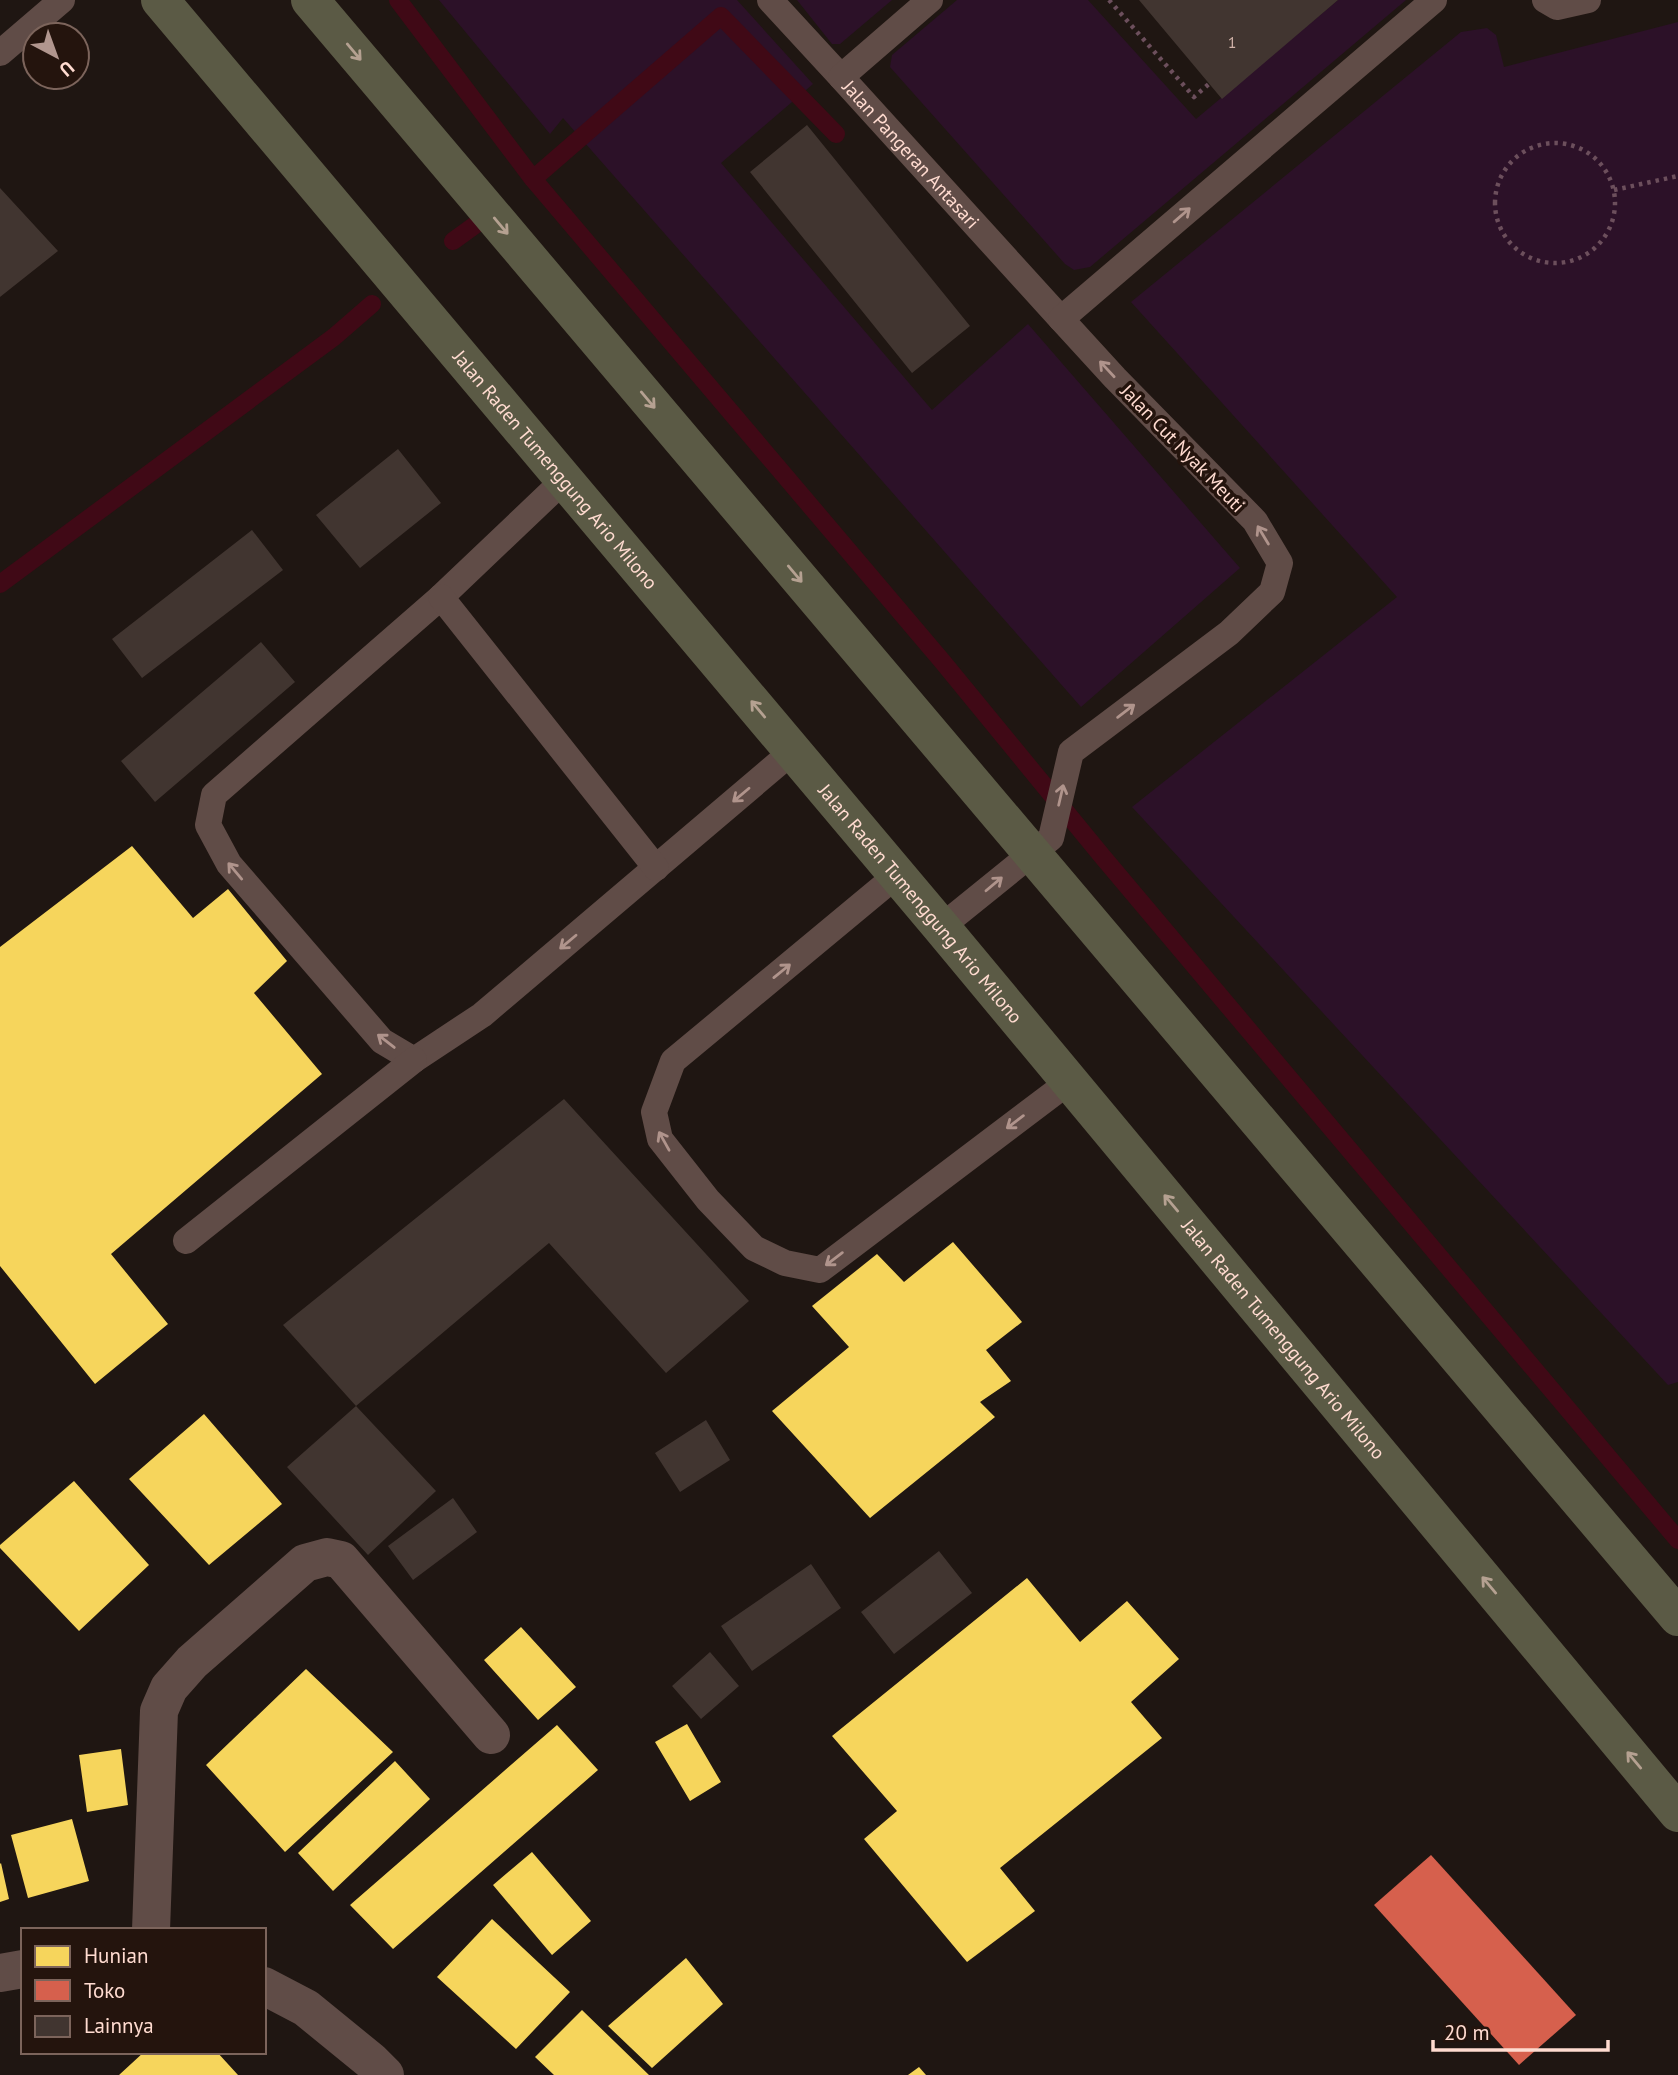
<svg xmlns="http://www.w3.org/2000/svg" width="1678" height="2075" viewBox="0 0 1678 2075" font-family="'PT Sans',sans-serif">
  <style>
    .green { fill: #2c1128 }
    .homes { fill: #f6d55c }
    .shops { fill: #d6604d }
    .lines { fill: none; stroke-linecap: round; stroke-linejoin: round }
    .stream { stroke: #400916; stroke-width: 18 }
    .building { fill: #413530 }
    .path { stroke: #6c4f5c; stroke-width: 4.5; stroke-dasharray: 3.5 5; stroke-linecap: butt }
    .lane { stroke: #604c47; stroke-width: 26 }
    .street { stroke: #604c47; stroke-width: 38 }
    .highway { stroke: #5b5a45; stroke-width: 38 }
    .oneway { stroke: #b5a191 }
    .oneway2 { stroke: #b0948c }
    .labels { text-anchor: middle; stroke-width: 7; stroke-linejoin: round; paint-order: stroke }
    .number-label { font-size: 16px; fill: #d0b2a8 }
    .street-label { font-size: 19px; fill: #ffdbd0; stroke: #24140d }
  </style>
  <rect width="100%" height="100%" fill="#1f1612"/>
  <!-- green -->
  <path class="green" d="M439,0H737L813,84L721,163L932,410L1028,324L1240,568L1081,707L563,118L550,134Z
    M797,0H892L840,44H832Z
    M957,0H1088L1196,119L1338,0H1406L1090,267L1074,270L1065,264L890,67L892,55Z
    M1678,22V1382L1668,1385L1132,807L1397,597L1131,302L1461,32L1487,28L1496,35L1504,67Z"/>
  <!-- homes -->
  <path class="homes" d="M132,846L193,918L228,889L287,961L254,993L322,1074L111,1254L168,1324L95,1384L0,1266V947Z
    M953,1242L1022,1322L986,1350L1011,1381L980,1402L995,1417L870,1518L772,1411L849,1347L812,1306L877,1254L904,1282Z
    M204,1414L282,1504L209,1565L129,1479Z
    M74,1481L149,1565L79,1631L0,1548V1545Z
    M1027,1578L1080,1642L1127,1601L1179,1659L1131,1702L1162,1738L1000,1868L1035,1911L967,1962L864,1839L897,1811L832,1736Z
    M521,1627L576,1687L538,1720L484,1660Z
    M306,1669L393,1752L285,1852L206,1765Z
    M687,1724L721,1782L690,1801L655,1742Z
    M557,1725L598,1770L393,1949L350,1905Z
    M121,1749L128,1805L87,1812L79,1755Z
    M395,1761L430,1799L333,1891L298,1853Z
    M72,1819L89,1881L28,1898L11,1835Z
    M532,1852L591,1921L552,1955L493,1885Z
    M1,1863L9,1899L0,1902V1864Z
    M492,1919L570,1992L516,2049L437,1977Z
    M686,1958L723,2004L652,2068L608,2026Z
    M582,2010L649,2075H554L535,2057Z
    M144,2052H217L238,2075H119Z
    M919,2067L926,2075H908Z"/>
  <!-- shops -->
  <path class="shops" d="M1431,1855L1576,2015L1519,2065L1374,1905Z"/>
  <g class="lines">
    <!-- stream -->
    <path class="stream" d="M398,0L533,179L942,661L1102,856L1678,1540
      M533,179L721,16L836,134
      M453,241L489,215
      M0,584L334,337L372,304"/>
  </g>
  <!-- building -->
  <path class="building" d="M1139,0H1338L1222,99Z
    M807,125L970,326L912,373L750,172Z
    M0,188L58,251L0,297Z
    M398,449L441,503L360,568L316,515Z
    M252,530L283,570L142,678L112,639Z
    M261,642L295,682L155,802L121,761Z
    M564,1099L749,1301L666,1373L549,1243L356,1406L283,1325Z
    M356,1406L436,1491L368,1555L287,1467Z
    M706,1420L730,1460L680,1492L655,1453Z
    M453,1498L477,1532L413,1580L388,1546Z
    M939,1551L972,1593L894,1654L861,1612Z
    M811,1564L841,1608L752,1671L721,1626Z
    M710,1652L739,1686L701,1719L672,1686Z"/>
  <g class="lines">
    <!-- path -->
    <path class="path" d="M1109,0L1194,97L1210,83
      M1495 203a60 60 0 1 1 120 0a60 60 0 1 1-120 0Z
      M1614,190L1678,176"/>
    <!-- lane -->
    <g class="lane">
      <path d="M770,0L841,77"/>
      <path id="s1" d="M930,0L841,77L1061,319"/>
      <path d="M1545,0L1557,7L1588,0"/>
      <path d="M0,53L62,0"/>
      <path d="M564,480L441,597L214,795L208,825L229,864L382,1041L414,1060L482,1015L793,751"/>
      <path d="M441,597L656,868"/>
      <path d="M897,875L673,1061L654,1112L660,1139L708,1200L754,1248L785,1263L820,1270L1070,1081"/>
      <path d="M941,927L1051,838L1071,752L1229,633L1272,592L1280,563L1255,521L1115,378L1061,319L1434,0"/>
      <path d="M186,1241L414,1060"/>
    </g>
    <!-- street -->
    <path class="street" d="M151,1930L159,1711L169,1688L192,1662L305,1563L327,1557L341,1560L491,1735
      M0,1973L23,1969
      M264,1986L306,2008L371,2061L385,2075"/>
    <!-- highway -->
    <g class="highway">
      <path id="s2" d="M160,0L941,927L1678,1813"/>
      <path d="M310,0L1678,1617"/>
    </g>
  </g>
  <!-- one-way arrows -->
  <defs><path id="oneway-shaft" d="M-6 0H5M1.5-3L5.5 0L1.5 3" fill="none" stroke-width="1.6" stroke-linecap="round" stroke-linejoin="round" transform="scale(1.75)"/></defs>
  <g class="oneway">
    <use href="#oneway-shaft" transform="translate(354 52) rotate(50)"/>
    <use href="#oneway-shaft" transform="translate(501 226) rotate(50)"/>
    <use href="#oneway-shaft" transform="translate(648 400) rotate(50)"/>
    <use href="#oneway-shaft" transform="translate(795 574) rotate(50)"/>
    <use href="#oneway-shaft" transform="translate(758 709) rotate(-130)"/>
    <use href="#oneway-shaft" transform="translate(1171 1203) rotate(-130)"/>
    <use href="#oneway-shaft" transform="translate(1489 1585) rotate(-130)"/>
    <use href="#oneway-shaft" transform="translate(1634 1760) rotate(-130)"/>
  </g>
  <g class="oneway2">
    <use href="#oneway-shaft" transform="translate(1182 215) rotate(-41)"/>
    <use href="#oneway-shaft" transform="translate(1107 369) rotate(-133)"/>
    <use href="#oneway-shaft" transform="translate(1263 535) rotate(-121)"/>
    <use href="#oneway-shaft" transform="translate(1126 711) rotate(-37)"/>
    <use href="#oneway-shaft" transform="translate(741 795) rotate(140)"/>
    <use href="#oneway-shaft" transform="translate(1061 795) rotate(-77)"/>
    <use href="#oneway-shaft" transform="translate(235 871) rotate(-130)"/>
    <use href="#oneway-shaft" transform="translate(994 884) rotate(-40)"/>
    <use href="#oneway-shaft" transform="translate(568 942) rotate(140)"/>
    <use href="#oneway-shaft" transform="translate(782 971) rotate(-39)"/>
    <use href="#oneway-shaft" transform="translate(386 1041) rotate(-142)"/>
    <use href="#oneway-shaft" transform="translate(1015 1122) rotate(143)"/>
    <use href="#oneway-shaft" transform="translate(664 1141) rotate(-119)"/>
    <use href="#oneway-shaft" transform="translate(834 1259) rotate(143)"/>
  </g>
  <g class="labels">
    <!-- number labels -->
    <g class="number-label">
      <text x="1232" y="48">1</text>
    </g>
    <!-- street labels -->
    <g class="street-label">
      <text dy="7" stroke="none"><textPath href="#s1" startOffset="222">Jalan Pangeran Antasari</textPath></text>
      <text transform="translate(1183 448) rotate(46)" y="7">Jalan Cut Nyak Meuti</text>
      <text dy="7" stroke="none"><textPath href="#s2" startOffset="614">Jalan Raden Tumenggung Ario Milono</textPath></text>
      <text dy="7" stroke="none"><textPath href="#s2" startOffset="1181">Jalan Raden Tumenggung Ario Milono</textPath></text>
      <text dy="7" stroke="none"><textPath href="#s2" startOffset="1748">Jalan Raden Tumenggung Ario Milono</textPath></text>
    </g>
  </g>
  <!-- legend -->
  <rect x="21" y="1928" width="245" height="126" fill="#24140d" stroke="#7c645b" stroke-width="2"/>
  <rect x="35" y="1946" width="35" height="21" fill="#f6d55c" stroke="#7c645b" stroke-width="2"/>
  <text x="84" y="1963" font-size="21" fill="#ffdbd0">Hunian</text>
  <rect x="35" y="1980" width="35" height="21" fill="#d6604d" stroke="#7c645b" stroke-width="2"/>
  <text x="84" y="1998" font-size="21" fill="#ffdbd0">Toko</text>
  <rect x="35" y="2016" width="35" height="21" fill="#413530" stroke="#7c645b" stroke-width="2"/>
  <text x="84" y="2033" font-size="21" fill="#ffdbd0">Lainnya</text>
  <!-- north arrow -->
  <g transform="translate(56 56) rotate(139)"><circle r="33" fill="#24140d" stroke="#7c645b" stroke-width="2"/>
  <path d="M0-5L12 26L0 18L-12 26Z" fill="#b1968e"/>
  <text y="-10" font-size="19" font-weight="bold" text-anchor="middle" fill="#ffdbd0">U</text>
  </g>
  <!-- scale -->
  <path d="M1433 2040v10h175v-10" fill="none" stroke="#ffdbd0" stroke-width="3.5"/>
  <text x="1444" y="2040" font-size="21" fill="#ffdbd0" stroke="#24140d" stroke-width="5" paint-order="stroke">20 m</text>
</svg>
